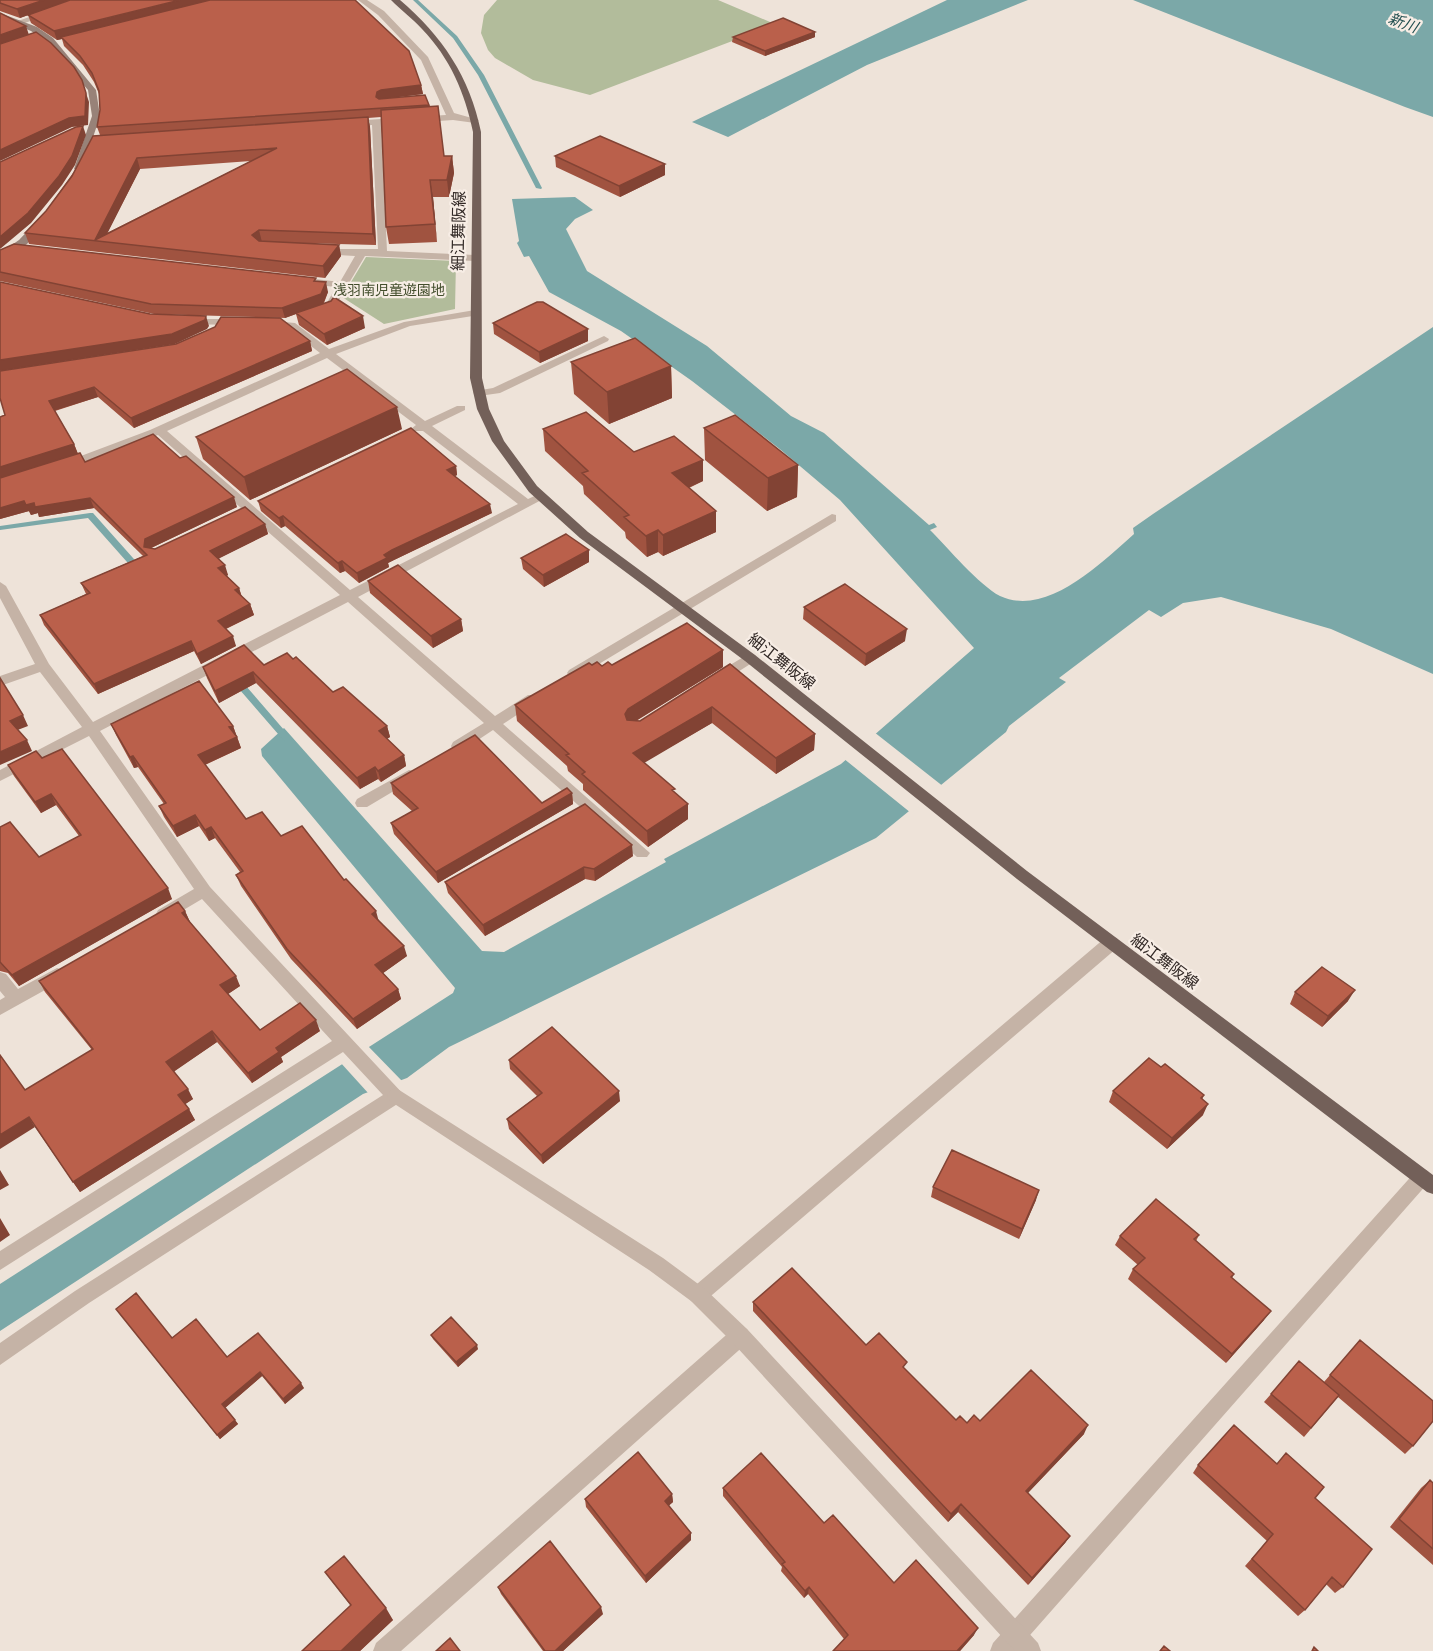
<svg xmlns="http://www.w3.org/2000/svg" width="1433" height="1651" viewBox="0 0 1433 1651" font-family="'Source Sans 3','Noto Sans JP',sans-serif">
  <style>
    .green { fill: #b2bc9b }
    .water { fill: #7ba8a8 }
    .pier { fill: #eee3d9 }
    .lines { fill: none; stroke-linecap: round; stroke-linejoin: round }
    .stream { fill: #7ba8a8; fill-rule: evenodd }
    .minor { fill: #c5b3a6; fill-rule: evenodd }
    .tertiary { fill: #c5b3a6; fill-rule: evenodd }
    .secondary { fill: #988278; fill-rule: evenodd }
    .primary { fill: #736059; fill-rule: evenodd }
    .wall { fill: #a05340; fill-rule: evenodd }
    .shaded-wall { fill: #824334 }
    .building { fill: #ba604b; stroke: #824334; stroke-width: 1.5; fill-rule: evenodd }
    .labels { text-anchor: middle; stroke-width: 4.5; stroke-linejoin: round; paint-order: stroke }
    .far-park-label { font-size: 14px; fill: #434e2d; stroke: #f7ede5 }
    .far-water-label { font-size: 15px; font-style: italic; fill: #204e4f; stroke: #f7ede5 }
    .street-label { font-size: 16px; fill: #322926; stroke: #f7ede5 }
  </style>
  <rect width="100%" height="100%" fill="#eee3d9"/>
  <!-- green -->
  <path class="green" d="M497,0H718L770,22L769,27L590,95L533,80L495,58L488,50L481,33L484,15Z
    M366,257L456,261L455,309L384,324L342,297Z"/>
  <!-- water -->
  <path class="water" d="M947,0H1028L867,65L728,137L692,122Z
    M1133,0H1433V117L1405,107Z
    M575,197L593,210L575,219L566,229L587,271L707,346L791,416L824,433L929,525L934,523L937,527L930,530C948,548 979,585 1000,596C1047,618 1102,562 1134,534L1133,528L1153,514L1433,327V674L1331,629L1221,597L1183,603L1161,617L1149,610L1059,678L1066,682L1009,726L1006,732L876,838L449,1047L407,1078L363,1094L0,1331V1284L453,993L455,988L262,756L261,749L284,728L482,951L504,952L666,862L664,859L841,764L974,648L840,500L781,450L692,381L621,331L549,292L529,256L524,257L517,243L519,241L512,199Z"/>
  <!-- pier -->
  <path class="pier" d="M874,732L944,787L911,813L843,758Z
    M367,1045L402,1081L369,1094L340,1062Z"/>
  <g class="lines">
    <!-- stream -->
    <path class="stream" d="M413,0H418L457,36L484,75L542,188L541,189L536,188L478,75L453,38Z
      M90,513H93L141,567V571H135L88,518L0,530V526Z
      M236,677L239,678L291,738L292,740L291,742H285L233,682L232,680L233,678Z"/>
    <!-- minor -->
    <path class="minor" d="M78,0H90L22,24L15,22Z
      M358,0H367L384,11L428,57L454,113L479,120L475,123L453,120L381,125L387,251L475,255L480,258L475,261L365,256L333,310L323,313L318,310L325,306L336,287L307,284L302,281L307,278L340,282L355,256L320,254L316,253V249H378L372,125L349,127L345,124L349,121L446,115L421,60L378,15Z
      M475,310L480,313L479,315L410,326L336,354L425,421L457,406H465V410L432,426L528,499L541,493L547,497L358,597L495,716L528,695H538L540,698L538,701L503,724L650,853L647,857H637L493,730L463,750H453L451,746L453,742L484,723L348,602L100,731L210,887L405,1096L402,1101L89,1303L0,1365V1343L75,1291L383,1095L343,1052L0,1270V1251L332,1041L202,899L170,918H158L156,914L158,910L194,889L89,736L0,781V770L82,727L40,672L0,686V676L35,664L0,598V582L6,586L49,664L93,722L340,595L158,435L67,468H59L57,465L150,430L320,353L288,328L262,324V320L295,323L329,349L404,322ZM327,358L416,425L411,429L413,431H423L518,504L350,590L167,431Z
      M188,319H236L241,322L236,325L184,324L183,322Z
      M604,336L609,339L608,341L500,393L479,396L473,393L475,391L493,388Z
      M832,514L836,515V521L579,676H569L567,673L569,670Z
      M750,653L755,655L757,658L755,661L722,682H712L710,679L712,676Z
      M409,770L414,771L416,775L414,779L367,807H357L355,803L357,799Z
      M1111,937L1117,938L1119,943L1117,948L705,1301L698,1304L691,1301L688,1295L691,1289L1105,938Z
      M57,968L63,970L65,975L63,980L0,1015V1000L5,997L0,991V972L6,974L18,989Z
      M1422,1169L1428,1171L1431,1177L1428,1183L1016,1651H990L993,1643L1416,1171Z
      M740,1326L747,1329L750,1336L747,1343L401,1651H373L376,1643L733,1329Z"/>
    <!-- tertiary -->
    <path class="tertiary" d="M396,1088L663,1258L705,1289L747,1329L1038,1643L1041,1651H1015L733,1343L691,1301L649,1270L390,1101L387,1096L390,1091Z"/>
    <!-- secondary -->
    <path class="secondary" d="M0,13L37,27L53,38L96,90L100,116L82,171L74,169L92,116L88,90L47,42L31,31L0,18Z
      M38,220L46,222L27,244L0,260V253L19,240Z"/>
    <!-- primary -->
    <path class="primary" d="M391,0H400C442,36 470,77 481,132L482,378L489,409L504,441L537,486L588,532L755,655L1027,871L1433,1175V1194L1427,1192L1017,879L745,661L580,538L529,492L492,441L477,409L470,378L473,132C465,93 450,58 422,29C412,18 401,10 391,0Z"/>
  </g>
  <!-- wall -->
  <path class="wall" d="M0,0L421,85L423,94L382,99L429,105L444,156H452L454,173L449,197H433L437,242L389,244L386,227L381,117L368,118L370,127L376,245L300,243L339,245L341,256L325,278L29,244L25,233L46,211L100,135L97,127L100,110L99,94L94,82L83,65L64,46L62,39L57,40L31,23L28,15L20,18L0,11ZM251,161L107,233L140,169Z
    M733,37H815L765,56L732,42Z
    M555,156L665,164V175L620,197L556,167Z
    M0,250L317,281L328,292L324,303L365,328L327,345L299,325L296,314L285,318L154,314L0,281Z
    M493,323L588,329V341L540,363L494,334Z
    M310,341L312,351L134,428L98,397L55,411L74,444L78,454L85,462L237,507L151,548L155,549L265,524L268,534L219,558L228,575L227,576L239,588L242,597L250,604L254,615L226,629L236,646L201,664L194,651L98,694L44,625L40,615L86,594L81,583L143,556L94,508L39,517L38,513L31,515L29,511L0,519V417L5,415L0,398Z
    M571,362L671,366L672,398L609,424L574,394Z
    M704,428L798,465L797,497L767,511L705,460Z
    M402,429L250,500L203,459L196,437Z
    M543,429L634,452L703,460V481L689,488L716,532L663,556L658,552L647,557L626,538L625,532L584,494L583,486L545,451Z
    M456,466L457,475L455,476L492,513L394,560L388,563L389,567L359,583L345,571L340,573L285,526L281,528L261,511L258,501Z
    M521,558L589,562L544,587L523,569Z
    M368,581L461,619L463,631L433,648L370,593Z
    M804,607L905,641L865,666L803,619Z
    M293,659L333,692L387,726L390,737L387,739L404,755L406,766L381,782L378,779L360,789L256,683L219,703L207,678L203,667L264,665Z
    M730,664L815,734L814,750L776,774L712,723L644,762L675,793L688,804V819L648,847L583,790V784L568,771L567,766L517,721L515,705L592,665H612L723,667L636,721H640Z
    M111,724L233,726L241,748L205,765L246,819L281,836L344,880L378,920L407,956L383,973L398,989L401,999L357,1029L291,959L241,886L236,875L240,872L215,838L209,841L199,826L177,837L164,817L159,806L164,804L138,767L134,768L116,735Z
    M36,751L172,899L19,986L8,973L0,971V827L39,857L79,836L56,805L41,813L14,776L8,765Z
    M391,783L542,803L572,793L573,804L438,883L394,834L391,823L412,811L393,794Z
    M633,856L595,881L585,879L485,936L448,893L445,882Z
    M185,911L190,922L240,986L228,994L260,1030L320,1031L281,1057L283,1062L252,1083L217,1042L174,1071L193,1099L185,1104L195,1120L80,1192L35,1127L25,1090L92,1050L45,992L39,981Z
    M1295,992L1348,1001L1322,1027L1290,1004Z
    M509,1060L620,1101L543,1164L509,1129L507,1119L537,1096L510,1069Z
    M1161,1067L1204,1095L1202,1100L1203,1115L1167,1149L1109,1102L1113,1091Z
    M933,1187L1036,1200L1019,1239L931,1197Z
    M1199,1235L1196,1241L1234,1274L1232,1278L1264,1320L1226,1363L1128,1279L1133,1269L1138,1265L1115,1245L1120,1236Z
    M753,1302L866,1345L905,1370L956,1420L967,1423L980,1421L1084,1434L1028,1493L1070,1536L1065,1543L1028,1585L958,1512L948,1522L753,1311Z
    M116,1309L172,1338L227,1357L304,1388L285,1404L262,1376L225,1408L238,1424L220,1439Z
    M431,1335L478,1349L458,1367L433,1339Z
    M1360,1340L1413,1446L1405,1454L1338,1397L1304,1437L1264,1402L1271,1394L1324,1382Z
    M1198,1465L1315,1498L1343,1587L1335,1593L1326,1584L1305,1610L1298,1616L1245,1566L1267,1541L1193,1473Z
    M1430,1480L1433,1483V1565L1390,1527L1421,1488Z
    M723,1488L824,1523L894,1583L974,1635L960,1651H833L844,1639L808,1594L804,1598L781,1571L782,1567L723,1496Z
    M672,1494L673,1502L668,1506L691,1533V1540L646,1583L586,1507L585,1499Z
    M325,1572L393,1620L360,1651H302L351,1606Z
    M498,1587L603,1614L563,1651H543L501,1594Z"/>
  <!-- shaded-wall -->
  <path class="shaded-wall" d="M44,0H71L20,18L17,9Z
    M180,0H214L61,37L62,39L57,40L54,31Z
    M26,26L29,35L0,45V35Z
    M815,32V37L765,56V51Z
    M421,85L423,94L382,99L378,101L376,97L377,92L381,90Z
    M86,93L89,102L88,125L72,127L0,161V150Z
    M368,117L370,127L376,245L373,234Z
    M83,126L86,135L75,165L62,185L31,223L0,249V237Z
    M452,156L454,173L449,197L447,180Z
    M137,158L140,169L103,242L95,240Z
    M665,164V175L620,197L619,186Z
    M430,180L433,197L437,242L435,224Z
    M259,230L262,242L255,246L252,235Z
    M339,245L341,256L325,278L323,266Z
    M326,282L328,292L323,304L285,318L282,308Z
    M206,316L209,326L207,329L175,344L0,371V360Z
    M363,316L365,328L327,345L324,334Z
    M588,329V341L540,363L539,352Z
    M310,341L312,351L134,428L131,418Z
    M671,366L672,398L609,424L607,392Z
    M94,387L98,397L53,411L49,401Z
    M397,407L402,429L250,500L244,477Z
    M74,444L78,454L0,478V467Z
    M703,460V481L672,495V473Z
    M798,465L797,497L767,511L768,478Z
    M456,466L457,475L449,479L447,470Z
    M234,497L237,507L149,549L144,547L145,539Z
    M90,498L94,508L39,517L38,513L31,515L26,505L34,503Z
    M24,501L29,511L0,519V508Z
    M490,504L492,513L394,560L388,563L389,567L359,583L357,573L392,550Z
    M716,511V532L663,556V535Z
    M283,516L285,526L281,528L279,518Z
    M265,524L268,534L214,561L210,551Z
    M658,530V552L647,557L646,536Z
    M589,550V562L544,587L543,575Z
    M342,561L345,571L340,573L338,563Z
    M225,565L228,575L222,578L218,568Z
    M239,588L242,598L235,590Z
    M250,604L254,615L221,631L218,621Z
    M461,619L463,631L433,648L431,636Z
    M907,629L905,641L865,666L866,654Z
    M233,636L236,646L201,664L197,654Z
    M191,641L194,651L98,694L94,684Z
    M723,650V667L629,725L625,714L628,709Z
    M253,672L256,683L219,703L215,691Z
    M712,707V723L634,769L633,753Z
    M23,715L28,726L15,731L10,721Z
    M233,726L241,748L202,766L198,755L229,727Z
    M387,726L390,737L381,742L379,731Z
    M815,734L814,750L776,774V758Z
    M27,740L32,751L0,765V752Z
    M404,755L406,766L381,782L378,771Z
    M133,756L138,767L134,768L130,757Z
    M375,767L378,779L360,789L357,778Z
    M572,793L573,804L438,883L436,872Z
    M51,794L56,805L41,813L35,802Z
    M688,804V819L648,847L647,831Z
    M195,815L199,826L177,837L173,826Z
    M211,827L215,838L209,841L205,830Z
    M632,845L633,856L595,881L594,869Z
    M584,867L585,879L485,936L483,925Z
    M168,888L172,899L19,986L12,975Z
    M185,911L190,922L182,913Z
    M376,911L379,922L372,914Z
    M404,946L407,956L379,976L375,965Z
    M236,976L240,986L225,996L220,985Z
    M398,989L401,999L357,1029L353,1019Z
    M1355,990L1348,1001L1322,1027L1328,1016Z
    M316,1020L320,1031L281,1057L283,1062L252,1083L248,1073L276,1048Z
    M212,1031L217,1042L172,1073L166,1062Z
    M188,1089L193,1099L184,1105L178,1095Z
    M619,1091L620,1101L543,1164L541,1155Z
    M1208,1104L1203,1115L1167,1149L1172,1138Z
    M189,1109L195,1120L80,1192L73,1182Z
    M29,1117L35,1127L0,1149V1135Z
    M0,1170L9,1185L0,1190Z
    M1039,1190L1036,1200L1019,1239L1022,1229Z
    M0,1218L10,1235L0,1242Z
    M1271,1311L1264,1320L1226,1363L1232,1354Z
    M477,1345L478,1349L458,1367L456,1362Z
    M260,1372L262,1376L225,1408L222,1404Z
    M301,1383L304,1388L285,1404L283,1399Z
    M235,1420L238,1424L220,1439L217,1435Z
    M1088,1425L1084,1434L1022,1499L1026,1491Z
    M672,1494L673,1502L665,1509V1501Z
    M961,1504L958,1512L948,1522L951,1514Z
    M691,1533V1540L646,1583L645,1576Z
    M1070,1536L1065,1543L1028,1585L1032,1578Z
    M809,1587L808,1594L804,1598L805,1591Z
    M601,1607L603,1614L563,1651H555Z
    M386,1608L393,1620L360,1651H341Z
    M978,1628L974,1635L960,1651H957Z"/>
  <!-- building -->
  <path class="building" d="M0,0H44L17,9L0,3Z
    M70,0H180L54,31L28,15Z
    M210,0H355L409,51L421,85L381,90L377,92L376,97L379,99L425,95L429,105L97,127L100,110L99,91L92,73L80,56L61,37Z
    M0,13L26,26L0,35Z
    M783,18L815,32L765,51L733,37Z
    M36,32L51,43L74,67L82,80L86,93L85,116L69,118L0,150V44Z
    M438,106L444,156H452L447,180H430L435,224L386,227L381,110Z
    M368,117L373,234L259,230L252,235L259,241L339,245L323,266L25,233L46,211L72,176L93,136ZM277,148L172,201L95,240L137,158Z
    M83,126L72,156L59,176L28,213L0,237V162L76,127Z
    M600,136L665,164L619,186L555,156Z
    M14,244L316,278L314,281L326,282L321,294L282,308L151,304L0,272V250Z
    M0,282L150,314L206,316L205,320L172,334L0,360Z
    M334,297L363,316L324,334L296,313L331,301Z
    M537,302H543L588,329L539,352L493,323Z
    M221,317L280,318L310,341L131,418L94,387L49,401L74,444L0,467V417L5,415L0,398V371L176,344L215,327Z
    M635,338L671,366L607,392L571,362Z
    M347,369L397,407L244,477L196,437Z
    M586,412L634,452L674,436L703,460L672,473L716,511L663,535L658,530L646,536L624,517L629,515L582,473L588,471L543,429Z
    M735,415L798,465L768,478L704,428Z
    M411,428L456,466L447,470L490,504L392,550L384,555L387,558L357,573L342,561L338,563L283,516L279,518L258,501Z
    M153,434L180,458L186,456L234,497L145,539L144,547L155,549L245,507L265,524L210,551L225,565L218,568L239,588L235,590L250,604L218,621L233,636L197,654L191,641L94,684L40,615L90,593L81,583L147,555L90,498L35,507L34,503L26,505L24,501L0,508V478L80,453L85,462Z
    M566,534L589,550L543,575L521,558Z
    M398,565L461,619L431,636L368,581Z
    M845,584L907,629L866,654L804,607Z
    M687,623L723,650L628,709L625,714L627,720L640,721L730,664L815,734L776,758L712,707L633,753L675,789L672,790L688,804L647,831L582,774L585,772L566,755L569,754L515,705L589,663L592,665L597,662L602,666L608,662L612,665Z
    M244,645L264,665L287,653L293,659L296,657L333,692L343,687L387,726L379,731L404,755L378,771L375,767L357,778L253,672L215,691L203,667Z
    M0,678L23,715L10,721L27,740L0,752Z
    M199,681L233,726L229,727L237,737L198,755L246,819L262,812L281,836L302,826L344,880L346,879L376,911L372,914L404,946L375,965L398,989L353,1019L287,949L236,875L243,871L211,827L205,830L195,815L173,826L159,806L166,803L133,756L130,757L111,724Z
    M475,735L542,803L567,788L572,793L436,872L391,823L418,808L391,783Z
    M62,749L168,888L12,975L0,962V827L10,822L39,857L81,835L51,794L35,802L8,765L36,751L42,758Z
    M585,804L632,845L594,869L584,867L483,925L445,882Z
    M178,902L185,911L182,913L236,976L220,985L260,1030L300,1003L316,1020L276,1048L279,1052L248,1073L212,1031L166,1062L188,1089L178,1095L189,1109L73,1182L29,1117L0,1135V1055L25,1090L93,1049L39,981Z
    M1322,967L1355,990L1328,1016L1295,992Z
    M552,1027L619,1091L541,1155L507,1119L542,1093L509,1060Z
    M1149,1058L1161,1067L1165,1064L1204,1095L1201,1098L1208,1104L1172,1138L1113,1091Z
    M952,1150L1039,1190L1022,1229L933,1187Z
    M1156,1199L1199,1235L1194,1239L1234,1274L1231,1277L1271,1311L1232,1354L1133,1269L1145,1258L1120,1236Z
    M792,1268L866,1345L879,1333L907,1362L903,1367L956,1420L960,1416L967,1423L974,1415L980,1421L1031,1370L1088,1425L1026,1491L1070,1536L1032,1578L961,1504L951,1514L753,1302Z
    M136,1293L172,1338L196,1319L227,1357L258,1333L301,1383L283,1399L260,1372L222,1404L235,1420L217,1435L116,1309Z
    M451,1317L477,1345L456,1362L431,1335Z
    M1360,1340L1433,1401V1421L1413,1446L1330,1375Z
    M1299,1361L1339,1395L1311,1428L1271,1394Z
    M1234,1425L1277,1464L1286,1453L1324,1487L1315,1498L1372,1549L1343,1587L1332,1577L1305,1610L1252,1559L1273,1534L1198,1465Z
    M638,1452L672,1494L665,1501L691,1533L645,1576L585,1499Z
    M761,1453L824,1523L833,1515L894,1583L916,1560L978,1628L957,1651H833L848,1635L809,1587L805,1591L782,1564L785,1562L723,1488Z
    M1430,1480L1433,1483V1549L1399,1519Z
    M550,1541L601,1607L555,1651H545L498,1587Z
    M344,1556L386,1608L341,1651H302L351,1605L325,1572Z
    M450,1638L460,1651H436Z
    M1164,1646L1170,1651H1160Z
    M1314,1647L1318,1651H1312Z"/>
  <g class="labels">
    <!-- far-park labels -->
    <g class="far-park-label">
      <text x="389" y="295">浅羽南児童遊園地</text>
    </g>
    <!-- far-water labels -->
    <g class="far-water-label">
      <text transform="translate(1403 23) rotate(20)" y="5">新川</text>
    </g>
    <!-- street labels -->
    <g class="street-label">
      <text transform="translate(458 231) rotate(-89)" y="6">細江舞阪線</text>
      <text transform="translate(782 661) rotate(38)" y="6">細江舞阪線</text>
      <text transform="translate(1165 961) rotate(37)" y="6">細江舞阪線</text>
    </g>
  </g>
</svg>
